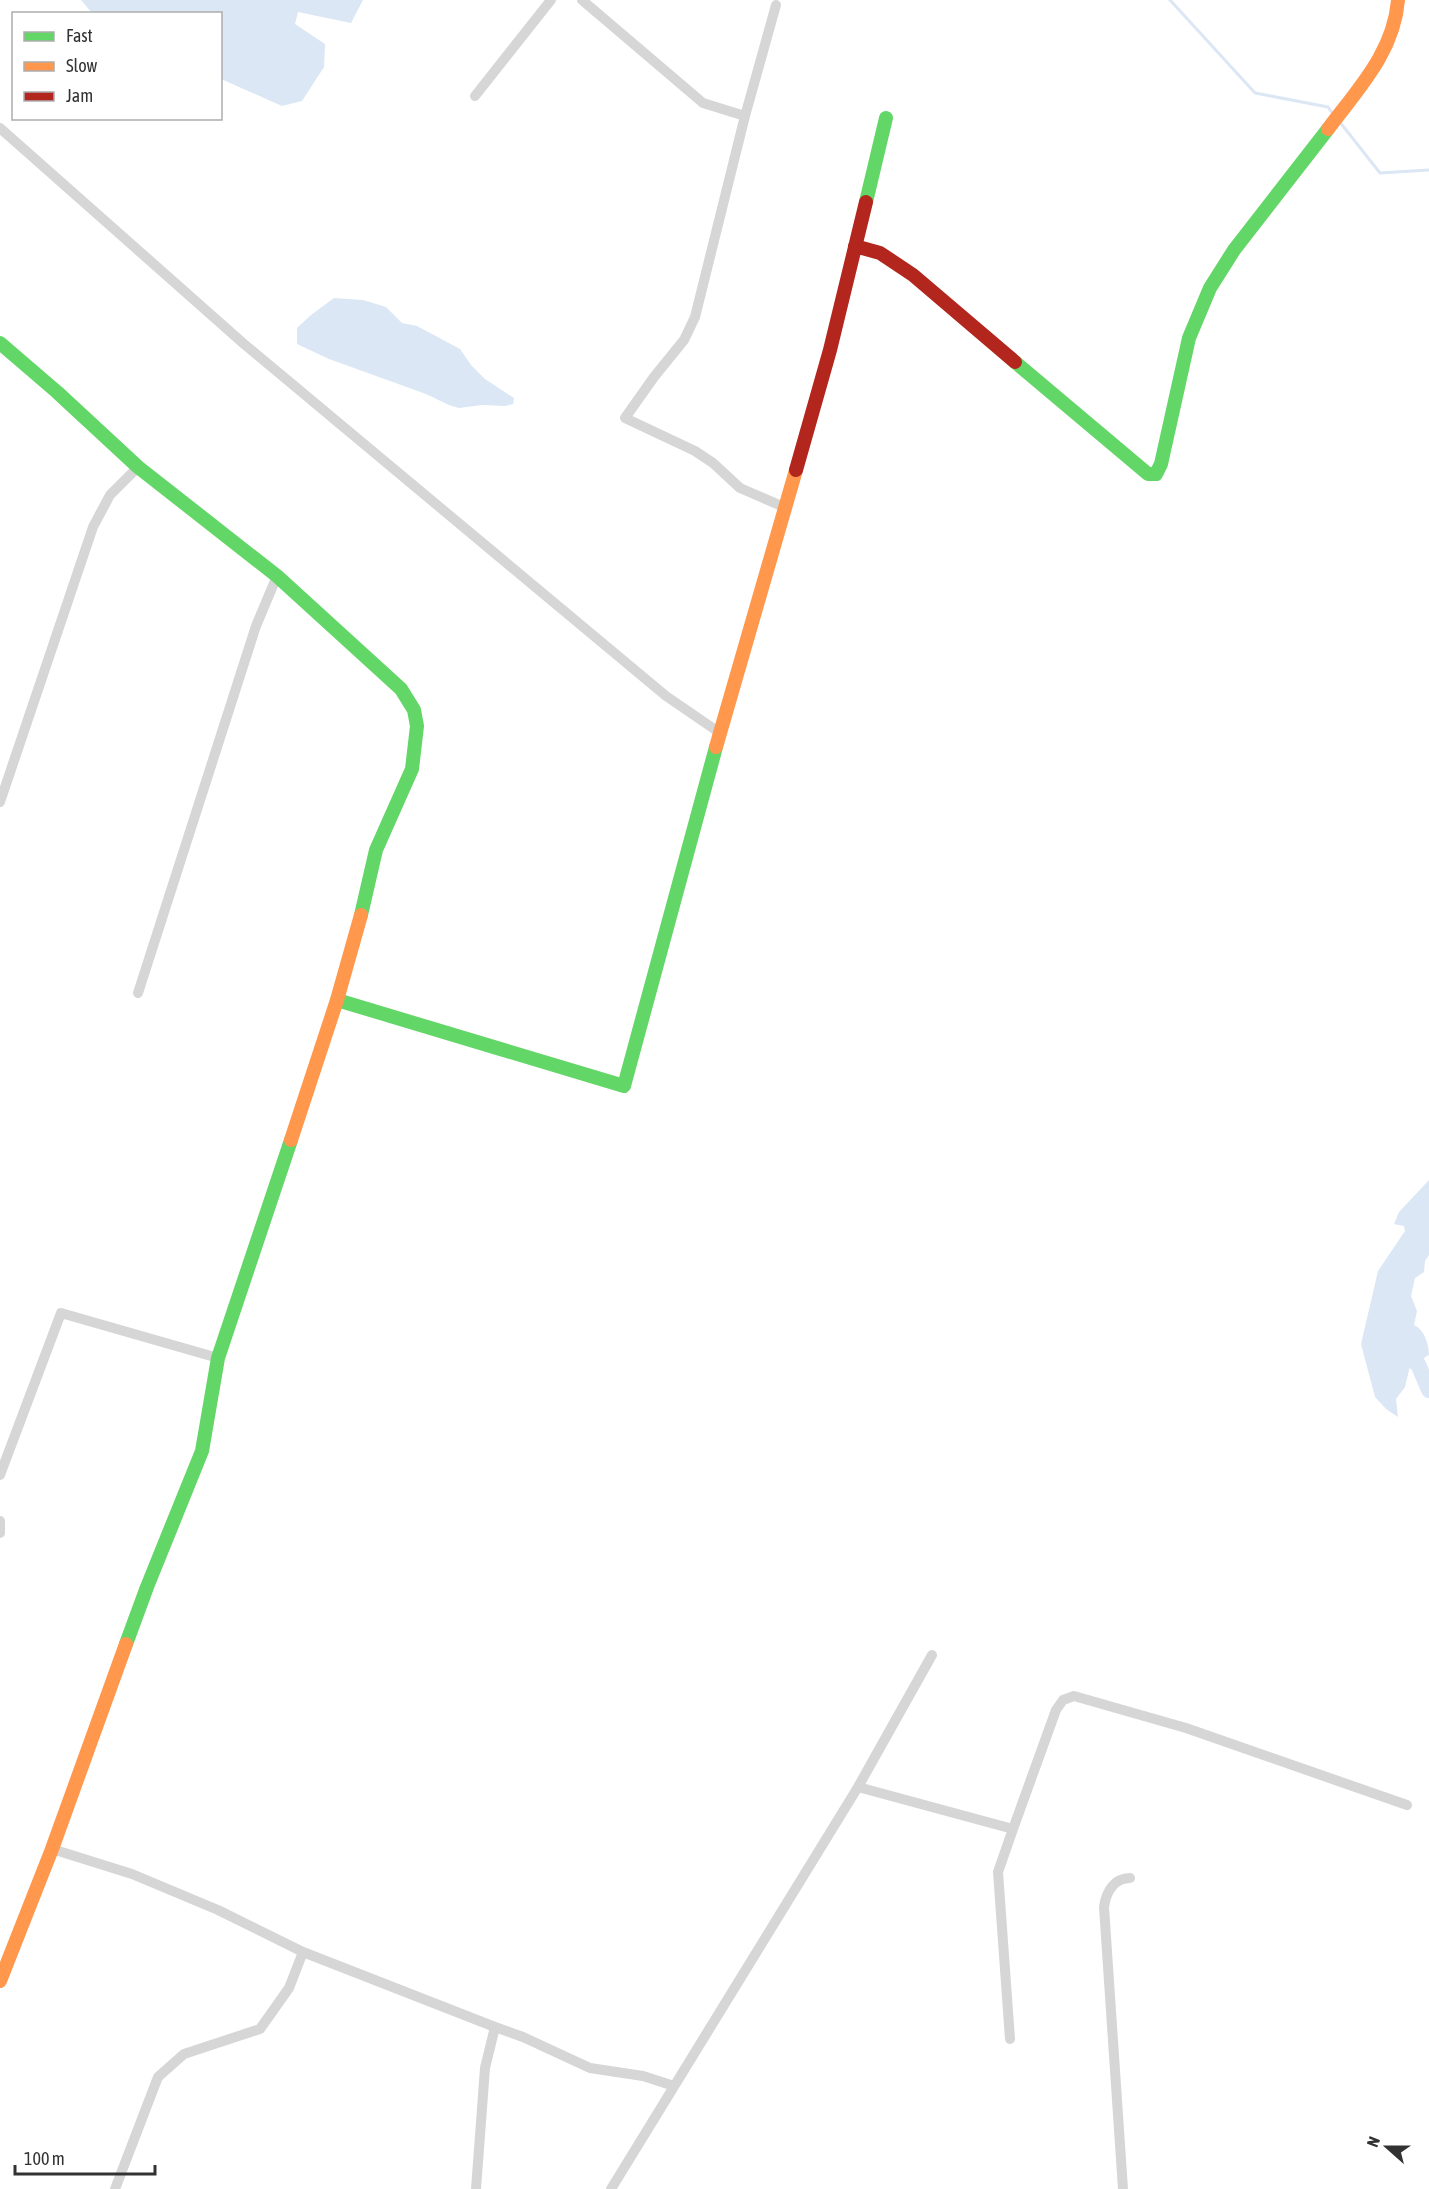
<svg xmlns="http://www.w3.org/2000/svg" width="1429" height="2189" viewBox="0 0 1429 2189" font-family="'Asap Condensed',sans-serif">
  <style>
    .water { fill: #dbe7f4 }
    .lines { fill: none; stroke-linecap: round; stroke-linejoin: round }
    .stream { stroke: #dbe7f4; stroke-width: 3 }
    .river { stroke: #dbe7f4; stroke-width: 16 }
    .street { stroke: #d6d6d6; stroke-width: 10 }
    .fast { stroke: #63d668; stroke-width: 14 }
    .slow { stroke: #ff974d; stroke-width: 14 }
    .jam { stroke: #b3261e; stroke-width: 14 }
  </style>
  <rect width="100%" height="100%" fill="#fff"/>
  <!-- water -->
  <path class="water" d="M81,0H363L351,23L298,12L295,24L325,44L324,67L302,101L282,106L221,79L220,14L92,13Z
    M334,298L363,300L386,307L402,323L417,326L460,349L471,365L485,379L514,398L513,404L505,406L482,405L459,408L449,405L426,394L329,359L297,344V328L311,315Z
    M1429,1180V1255L1425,1261L1424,1272L1415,1278L1411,1296L1417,1311L1414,1325C1425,1330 1429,1345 1429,1356L1428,1355L1423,1359V1363L1410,1366L1405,1387L1396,1399L1398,1417L1386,1409L1375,1397L1361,1344L1378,1271L1405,1231L1404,1226L1394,1224L1399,1212Z"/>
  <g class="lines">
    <!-- stream -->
    <path class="stream" d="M1170,0L1255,93L1328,107L1333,114
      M1339,121L1380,173L1429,170"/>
    <!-- river -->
    <path class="river" d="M1401,1351L1402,1354L1418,1364L1429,1390"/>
    <!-- street -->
    <path class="street" d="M582,0L703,103L745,116
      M776,5L745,116L695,317L684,340L654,377L625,418L695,451L713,463L740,488L784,507
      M475,96L551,0
      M0,128L244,344L666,696L720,733
      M0,802L93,527L110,495L138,467
      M138,993L256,626L277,576
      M0,1475L61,1313L218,1358
      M0,1521V1533
      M858,1787L1013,1829L1056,1710L1063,1700L1074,1696L1186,1728L1407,1805
      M52,1849L132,1874L218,1910L303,1952L495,2027L485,2068L476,2189
      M495,2027L523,2037L590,2068L643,2076L674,2086
      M1010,2039L998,1872L1013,1829
      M115,2189L158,2077L184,2054L260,2029L289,1988L303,1952
      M611,2189L858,1787L932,1655
      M1123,2189L1104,1907C1106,1892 1114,1878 1130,1878"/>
    <!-- fast -->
    <path class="fast" d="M866,202L886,118
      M0,343L57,392L138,467L277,576L401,689L414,710L417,726L412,769L376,850L361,915
      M1015,362L1148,474H1156L1161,464L1189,338L1210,288L1234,250L1328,129
      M337,1000L624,1086L716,747
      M126,1644L147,1587L202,1451L218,1358L291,1140"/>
    <!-- slow -->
    <path class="slow" d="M1328,129C1358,89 1394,52 1398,0
      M716,747L796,470
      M291,1140L337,1000L361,915
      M0,1981L52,1849L126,1644"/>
    <!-- jam -->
    <path class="jam" d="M855,246L880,253L913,275L1015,362
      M796,470L830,350L866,202"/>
  </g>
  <!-- legend -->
  <rect x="12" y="12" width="210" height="108" fill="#ffffff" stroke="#adadad" stroke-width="1.5"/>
  <rect x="24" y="32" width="30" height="9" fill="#63d668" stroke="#adadad" stroke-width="1.5"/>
  <text x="66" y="42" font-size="18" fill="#323232">Fast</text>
  <rect x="24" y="62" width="30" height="9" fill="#ff974d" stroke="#adadad" stroke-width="1.5"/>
  <text x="66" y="72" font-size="18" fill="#323232">Slow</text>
  <rect x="24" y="92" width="30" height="9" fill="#b3261e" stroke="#adadad" stroke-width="1.5"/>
  <text x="66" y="102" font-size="18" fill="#323232">Jam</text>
  <!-- north arrow -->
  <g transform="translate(1387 2147) rotate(291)" stroke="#ffffff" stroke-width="4.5" paint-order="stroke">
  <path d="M0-4.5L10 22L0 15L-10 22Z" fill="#323232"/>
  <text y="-9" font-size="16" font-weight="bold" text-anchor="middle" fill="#323232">N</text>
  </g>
  <!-- scale -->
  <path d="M15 2165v9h140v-9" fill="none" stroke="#323232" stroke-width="3"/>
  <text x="24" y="2165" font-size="18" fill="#323232" stroke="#ffffff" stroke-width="4.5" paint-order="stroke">100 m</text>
</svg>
